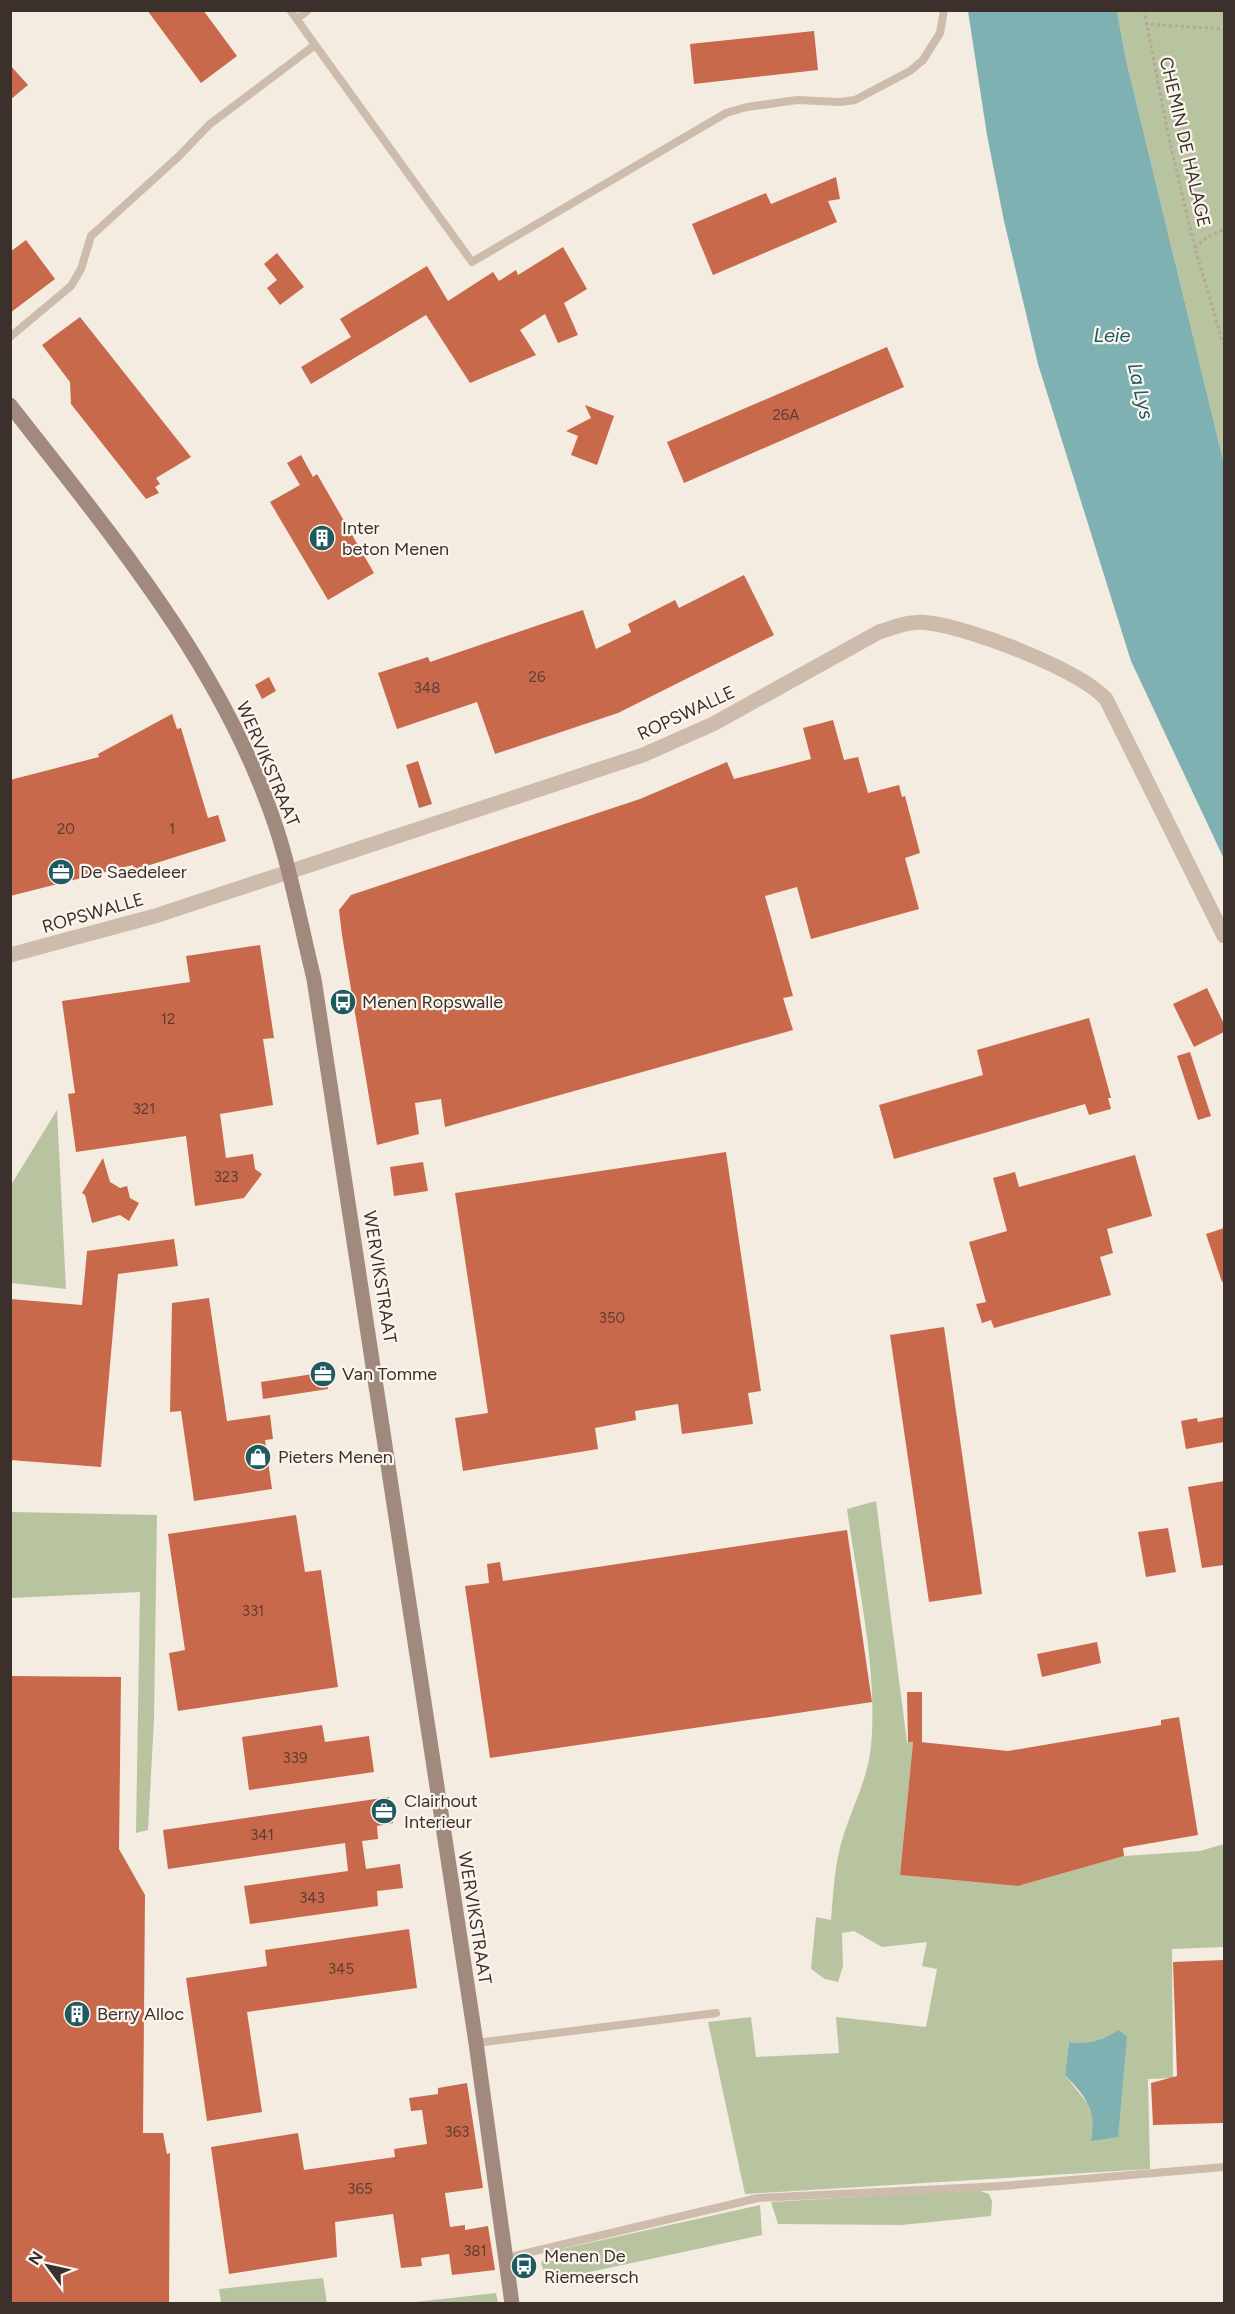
<svg xmlns="http://www.w3.org/2000/svg" width="1235" height="2314" viewBox="0 0 1235 2314" font-family="Figtree,sans-serif">
  <style>
    .green { fill: #b8c4a0; fill-rule: evenodd }
    .water { fill: #7fb0b2 }
    .building { fill: #c8694b }
    .lines { fill: none; stroke-linecap: round; stroke-linejoin: round }
    .path { stroke: #b9a596; stroke-width: 3; stroke-dasharray: 3 3; stroke-linecap: butt }
    .lane { stroke: #cdbbac; stroke-width: 8 }
    .street { stroke: #cdbbac; stroke-width: 15 }
    .secondary { stroke: #a18a7d; stroke-width: 15 }
    .labels { text-anchor: middle; stroke-width: 4.5; stroke-linejoin: round; paint-order: stroke }
    .number-label { font-size: 15px; fill: #5e3e33 }
    .street-label { font-size: 18px; fill: #3b302b; stroke: #fbf5ee }
    .poi-label { font-size: 18px; fill: #3b302b; stroke: #fbf5ee; text-anchor: start }
    .water-label { font-size: 20px; font-style: italic; fill: #1f5a5e; stroke: #fbf5ee }
  </style>
  <rect width="100%" height="100%" fill="#f4ebe1"/>
  <!-- green -->
  <path class="green" d="M1117,11H1224V464L1126,60Z
    M57,1110L66,1289L11,1283V1185Z
    M876,1501L907,1742H913L900,1875L1018,1886L1124,1856L1200,1851L1224,1844V1947L1172,1949L1173,2078L1148,2079L1150,2169L745,2194L708,2022L751,2017L756,2057L839,2053L836,2017L926,2027L937,1969L922,1966L927,1942L882,1947L854,1931L842,1933L843,1966L838,1982L825,1979L811,1969L816,1917L831,1920C833,1898 834,1874 839,1852C847,1816 867,1784 871,1747C878,1668 858,1587 847,1509ZM1119,2031L1094,2122L1088,2104L1065,2075L1069,2042C1089,2044 1102,2041 1119,2031Z
    M11,1512L157,1515L154,1719L148,1830L136,1833L140,1592L11,1598Z
    M977,2190L989,2194L992,2201L991,2216L901,2225L778,2224L771,2202Z
    M760,2205L762,2235L553,2280L545,2274L541,2263L548,2252Z
    M323,2278L327,2303H221L219,2289Z
    M496,2293L498,2303H406Z"/>
  <!-- water -->
  <path class="water" d="M968,11H1117L1126,60L1224,464V859L1131,661L1038,364L1004,221L987,135Z
    M1119,2030L1127,2037L1118,2137L1091,2141C1097,2110 1086,2097 1065,2075L1069,2042C1089,2044 1102,2041 1119,2030Z"/>
  <!-- building -->
  <path class="building" d="M147,10H203L237,56L201,83Z
    M814,31L818,70L694,84L690,44Z
    M10,65L28,85L10,100Z
    M836,177L840,199L828,201L837,222L713,275L692,224L766,193L771,204Z
    M26,240L55,279L10,313V252Z
    M563,247L587,289L564,303L578,335L558,343L545,314L520,330L536,355L470,383L426,315L311,384L301,367L351,337L340,319L427,266L448,301L493,272L499,281L516,270L518,275Z
    M277,253L304,287L280,305L267,288L277,280L264,264Z
    M80,317L191,457L156,478L160,484L155,487L159,493L146,499L71,404L70,382L42,345Z
    M887,347L904,387L684,483L667,442Z
    M585,405L614,416L597,465L571,455L578,436L566,431L591,418Z
    M301,455L313,477L317,474L374,573L328,600L270,502L300,485L287,463Z
    M744,575L774,635L618,713L495,754L477,702L397,729L378,673L428,657L430,662L583,610L596,649L631,632L628,624L675,600L679,608Z
    M269,677L276,691L262,699L255,685Z
    M172,714L177,729L181,728L208,818L218,815L226,841L134,870L133,865L10,896V780L99,757L98,754Z
    M833,720L844,760L858,757L868,793L899,785L902,797L905,796L920,853L905,858L919,909L811,939L797,887L765,896L793,996L783,998L793,1030L445,1127L441,1099L415,1103L419,1134L377,1145L342,935L339,910L351,895L640,799L727,762L734,779L811,759L803,728Z
    M418,761L432,804L419,808L406,765Z
    M260,945L274,1038L263,1039L273,1105L220,1114L226,1158L253,1154L255,1169L262,1174L244,1198L195,1206L186,1136L76,1152L68,1094L75,1093L62,1001L190,982L186,956Z
    M1207,988L1224,1024V1032L1194,1047L1173,1004Z
    M1089,1018L1111,1098H1108L1111,1109L1089,1115L1085,1104L894,1159L879,1105L983,1075L977,1050Z
    M1190,1052L1211,1116L1198,1120L1177,1056Z
    M726,1152L761,1391L748,1393L753,1424L682,1434L678,1404L635,1411L636,1420L595,1428L598,1449L463,1471L455,1418L488,1413L455,1193Z
    M1135,1155L1152,1216L1107,1229L1113,1253L1100,1257L1111,1295L994,1328L991,1320L982,1323L976,1304L986,1302L969,1242L1007,1231L993,1178L1015,1172L1019,1187Z
    M103,1158L110,1182L120,1188L127,1186L130,1198L139,1203L129,1221L120,1215L92,1223L85,1195L82,1193Z
    M423,1162L428,1191L394,1196L390,1167Z
    M1224,1228V1281L1222,1282L1206,1234Z
    M174,1239L178,1266L118,1274L101,1467L10,1460V1299L82,1305L87,1251Z
    M209,1298L227,1421L270,1415L273,1439L265,1440L272,1489L194,1501L181,1411L170,1412L172,1303Z
    M944,1327L982,1594L929,1602L890,1335Z
    M326,1372L328,1389L263,1399L261,1382Z
    M1224,1417V1442L1186,1449L1181,1421L1197,1418L1198,1422Z
    M1224,1481V1565L1202,1568L1188,1487Z
    M296,1515L305,1572L321,1570L338,1687L178,1711L169,1653L185,1650L168,1534Z
    M1168,1528L1176,1572L1146,1577L1138,1532Z
    M847,1530L872,1702L490,1758L465,1586L489,1583L487,1564L500,1562L503,1581Z
    M1097,1642L1101,1663L1042,1677L1037,1654Z
    M10,1676L121,1677L119,1849L145,1895L143,2133H163L167,2154L170,2153L169,2304H10Z
    M907,1692H922V1742H920L1008,1751L1161,1725V1720L1179,1717L1198,1835L1123,1848L1124,1856L1018,1886L900,1875L913,1742H908Z
    M322,1725L325,1742L369,1736L374,1772L249,1790L242,1737Z
    M389,1797L393,1823L377,1826L378,1839L362,1841L366,1869L400,1864L403,1888L377,1891L378,1906L250,1924L244,1886L348,1871L345,1843L168,1869L163,1830Z
    M409,1929L417,1988L247,2012L262,2112L207,2121L186,1978L267,1966L265,1950Z
    M1224,1960V2123L1153,2125L1151,2083L1177,2076L1173,1962Z
    M467,2083L483,2188L445,2193L450,2227L465,2225V2230L488,2226L495,2270L452,2275L449,2254L421,2258L422,2266L401,2268L393,2214L335,2222L337,2257L229,2274L211,2147L298,2133L304,2170L395,2157L394,2149L427,2144L422,2110L411,2111L409,2098L438,2094V2088Z"/>
  <g class="lines">
    <!-- path -->
    <path class="path" d="M1144,10L1169,139L1195,248L1224,347
      M1145,24L1224,29
      M1195,248L1206,238L1224,229"/>
    <!-- lane -->
    <path class="lane" d="M290,10L472,262L726,113L747,107L797,100L840,102L855,100L910,71L923,60L940,33L944,10
      M297,19L308,10
      M10,337L71,286L81,269L91,236L178,157L210,124L315,45
      M476,2043L716,2013
      M505,2258L758,2198L1002,2186L1224,2167"/>
    <!-- street -->
    <path class="street" d="M10,955L155,916L643,755L713,724L879,632C895,627 912,620 929,623C971,628 1078,669 1106,699L1224,936"/>
    <!-- secondary -->
    <path class="secondary" d="M10,405C113,537 224,668 277,830C292,876 302,931 314,979L476,2043L512,2304"/>
  </g>
  <!-- icons -->
  <defs>
    <symbol id="building-disc" viewBox="-11 -11 22 22"><circle r="9.5" fill="#1f5a5e" stroke="#fbf5ee"/><path d="M-4-6H4V6H1V3H-1V6H-4ZM-2.5-4.3h1.7v1.8h-1.7ZM.8-4.3h1.7v1.8H.8ZM-2.5-1h1.7V.8h-1.7ZM.8-1h1.7V.8H.8Z" fill="#fff"/></symbol>
    <symbol id="office-disc" viewBox="-11 -11 22 22"><circle r="9.5" fill="#1f5a5e" stroke="#fbf5ee"/><path d="M-6-3h4V-5.5h4V-3h4V5H-6ZM-1-4.5V-3h2v-1.5ZM-6 0V1H6V0Z" fill="#fff"/></symbol>
    <symbol id="bus-disc" viewBox="-11 -11 22 22"><circle r="9.5" fill="#1f5a5e" stroke="#fbf5ee"/><path d="M-5-6H5V4H4V6H2V4H-2V6H-4V4H-5ZM-3.5-4V0h7V-4ZM-3.5 1.2v1.5H-2V1.2ZM2 1.2v1.5H3.5V1.2Z" fill="#fff"/></symbol>
    <symbol id="shop-disc" viewBox="-11 -11 22 22"><circle r="9.5" fill="#1f5a5e" stroke="#fbf5ee"/><path d="M-5-2.5h2.3a2.7 3.5 0 0 1 5.4 0H5L5.5 6h-11ZM-1.5-2.5h3a1.5 2.3 0 0 0-3 0Z" fill="#fff"/></symbol>
  </defs>
  <g fill-rule="evenodd">
    <use href="#building-disc" x="307" y="523" width="30" height="30"/>
    <use href="#office-disc" x="46" y="857" width="30" height="30"/>
    <use href="#bus-disc" x="328" y="987" width="30" height="30"/>
    <use href="#office-disc" x="308" y="1359" width="30" height="30"/>
    <use href="#shop-disc" x="243" y="1442" width="30" height="30"/>
    <use href="#office-disc" x="369" y="1796" width="30" height="30"/>
    <use href="#building-disc" x="62" y="1999" width="30" height="30"/>
    <use href="#bus-disc" x="509" y="2251" width="30" height="30"/>
  </g>
  <g class="labels">
    <!-- number labels -->
    <g class="number-label">
      <text x="786" y="420">26A</text>
      <text x="537" y="682">26</text>
      <text x="427" y="693">348</text>
      <text x="66" y="834">20</text>
      <text x="172" y="834">1</text>
      <text x="168" y="1024">12</text>
      <text x="144" y="1114">321</text>
      <text x="226" y="1182">323</text>
      <text x="612" y="1323">350</text>
      <text x="253" y="1616">331</text>
      <text x="295" y="1763">339</text>
      <text x="262" y="1840">341</text>
      <text x="312" y="1903">343</text>
      <text x="341" y="1974">345</text>
      <text x="457" y="2137">363</text>
      <text x="360" y="2194">365</text>
      <text x="475" y="2256">381</text>
    </g>
    <!-- street labels -->
    <g class="street-label">
      <text transform="translate(1185 142) rotate(77)" y="6">CHEMIN DE HALAGE</text>
      <text transform="translate(686 713) rotate(-25)" y="6">ROPSWALLE</text>
      <text transform="translate(268 764) rotate(67)" y="6">WERVIKSTRAAT</text>
      <text transform="translate(93 913) rotate(-16)" y="6">ROPSWALLE</text>
      <text transform="translate(380 1277) rotate(81)" y="6">WERVIKSTRAAT</text>
      <text transform="translate(475 1918) rotate(81)" y="6">WERVIKSTRAAT</text>
    </g>
    <!-- poi labels -->
    <g class="poi-label">
      <text x="342" y="534">Inter<tspan x="342" dy="21">beton Menen</tspan></text>
      <text x="80" y="878">De Saedeleer</text>
      <text x="362" y="1008">Menen Ropswalle</text>
      <text x="342" y="1380">Van Tomme</text>
      <text x="278" y="1463">Pieters Menen</text>
      <text x="404" y="1807">Clairhout<tspan x="404" dy="21">Interieur</tspan></text>
      <text x="97" y="2020">Berry Alloc</text>
      <text x="544" y="2262">Menen De<tspan x="544" dy="21">Riemeersch</tspan></text>
    </g>
    <!-- water labels -->
    <g class="water-label">
      <text x="1112" y="342">Leie</text>
      <text transform="translate(1141 391) rotate(77)" y="7">La Lys</text>
    </g>
  </g>
  <!-- border -->
  <rect width="1235" height="2314" fill="none" stroke="#3b302b" stroke-width="24"/>
  <!-- north arrow -->
  <g transform="translate(48 2266) rotate(303)" stroke="#fbf5ee" stroke-width="4.5" paint-order="stroke">
  <path d="M0-4.5L10 22L0 15L-10 22Z" fill="#3b302b"/>
  <text y="-9" font-size="16" font-weight="bold" text-anchor="middle" fill="#3b302b">N</text>
  </g>
</svg>
